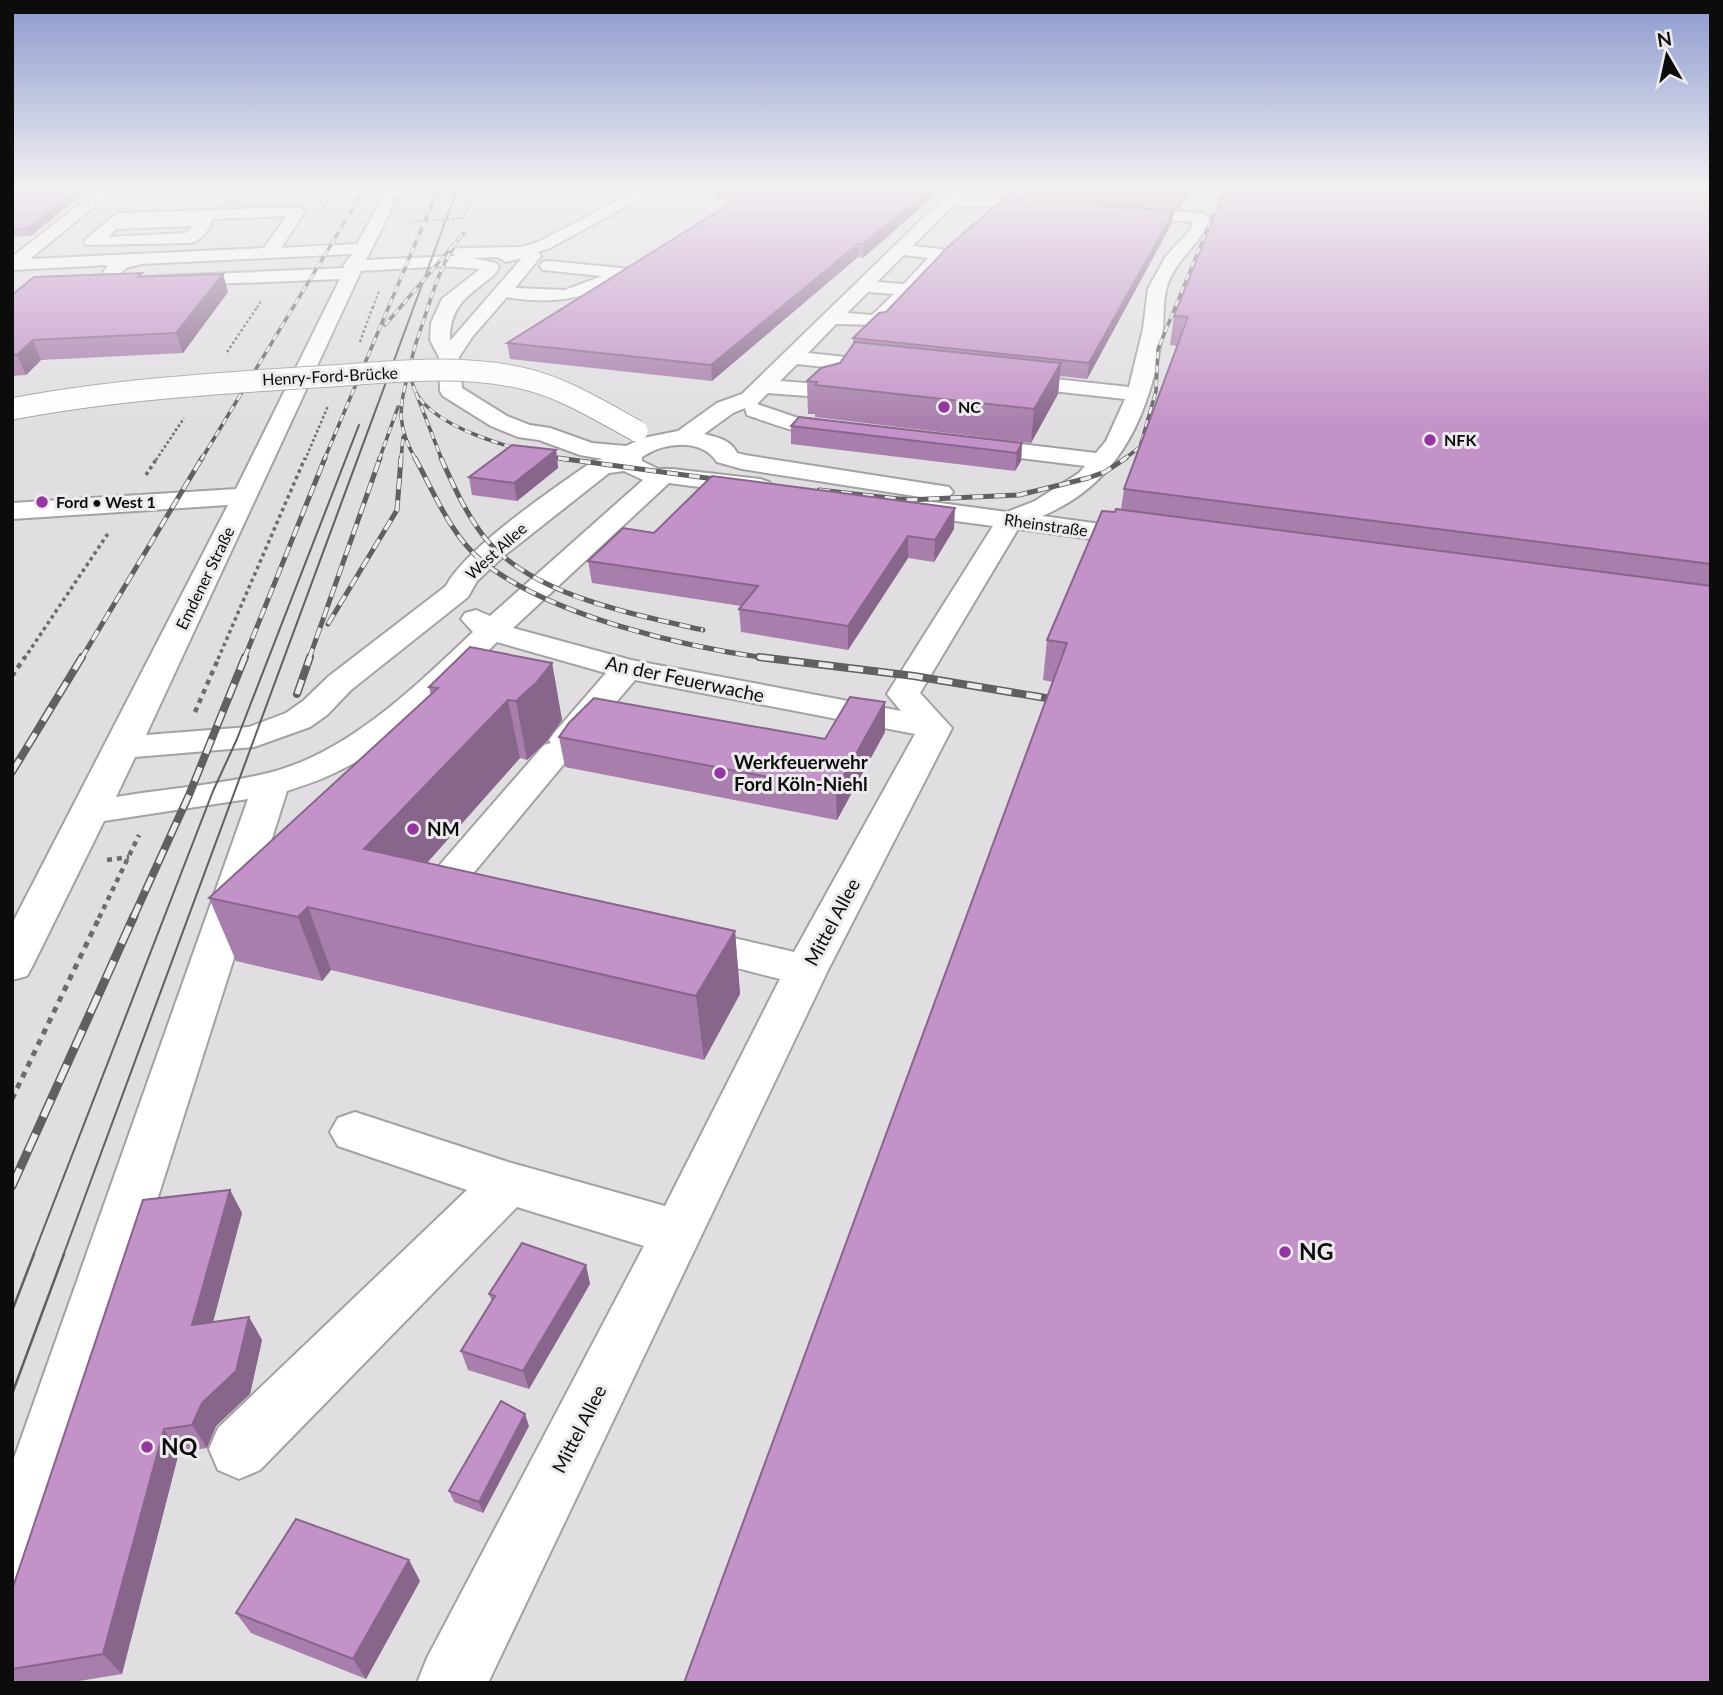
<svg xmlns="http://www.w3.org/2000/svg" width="1723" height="1695" viewBox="0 0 1723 1695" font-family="Lato,sans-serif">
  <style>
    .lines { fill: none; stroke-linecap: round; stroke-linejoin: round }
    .minor-casing { stroke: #a3a1a3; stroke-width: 4 }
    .path-far4 { stroke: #6d6b6d; stroke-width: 2; stroke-dasharray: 2.5 2.5; stroke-linecap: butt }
    .path-far3 { stroke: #6d6b6d; stroke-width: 2.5; stroke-dasharray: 2.5 2.5; stroke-linecap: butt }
    .path-far2 { stroke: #6d6b6d; stroke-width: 3.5; stroke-dasharray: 3.5 3.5; stroke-linecap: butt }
    .path-far1 { stroke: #6d6b6d; stroke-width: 4.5; stroke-dasharray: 5 5; stroke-linecap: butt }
    .path { stroke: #6d6b6d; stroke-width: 5; stroke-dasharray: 6 6; stroke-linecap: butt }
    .minor { fill: #fff; fill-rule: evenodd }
    .tram-far1 { stroke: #615f61; stroke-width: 2 }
    .tram { stroke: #615f61; stroke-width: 2.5 }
    .rail-far3-casing { stroke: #615f61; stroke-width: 3.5 }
    .rail-far2-casing { stroke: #615f61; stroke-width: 5 }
    .rail-far1-casing { stroke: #615f61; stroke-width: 8 }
    .rail-casing { stroke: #615f61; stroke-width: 9 }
    .rail-far3 { stroke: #eeebee; stroke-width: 2.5; stroke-dasharray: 7; stroke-linecap: butt }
    .rail-far2 { stroke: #eeebee; stroke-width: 3.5; stroke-dasharray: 11; stroke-linecap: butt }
    .rail-far1 { stroke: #eeebee; stroke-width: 5; stroke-dasharray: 15; stroke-linecap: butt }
    .rail { stroke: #eeebee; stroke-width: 6; stroke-dasharray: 19; stroke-linecap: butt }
    .minor-bridge-casing { stroke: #a3a1a3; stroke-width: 23; stroke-linecap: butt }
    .minor-bridge { stroke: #fff; stroke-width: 21 }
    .wall { fill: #a87eac }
    .shaded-wall { fill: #88668c }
    .building { fill: #c392c8; stroke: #88668c; stroke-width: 2 }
    .poi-dot { fill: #9537a1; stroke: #eeebee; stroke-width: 2.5 }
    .labels { text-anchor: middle; stroke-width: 6; stroke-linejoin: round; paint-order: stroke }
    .far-street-label { font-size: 16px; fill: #0d0c0d; stroke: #eeebee }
    .far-poi-label { font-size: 16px; font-weight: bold; fill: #0d0c0d; stroke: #eeebee; text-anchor: start }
    .street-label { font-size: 19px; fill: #0d0c0d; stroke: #eeebee }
    .poi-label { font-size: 19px; font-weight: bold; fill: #0d0c0d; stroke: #eeebee; text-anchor: start }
    .near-poi-label { font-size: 23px; font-weight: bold; fill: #0d0c0d; stroke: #eeebee; text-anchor: start }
  </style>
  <rect width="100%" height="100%" fill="#e1dee1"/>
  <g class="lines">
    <defs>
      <path id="minor" d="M98,190H114L30,259L264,248L287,216L212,219C212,227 200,241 191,243L86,245L84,242L86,239L115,215L120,213L298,207L305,211L281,248L357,244L387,190H401L366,260L455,256L453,253L455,249L461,248L522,247L538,242L638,190H656L550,248L538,252L541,256L515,288L565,290L602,276L543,270L540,266L543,262L549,261L621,268L627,269L630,273L627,277C587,299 552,305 507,297L473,336L459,357L462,388L507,416L530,425L550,428L592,443L626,446L643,438L678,431L717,403L742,394L952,190H967L962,196L1057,204L1059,207L1057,210L1052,211L954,205L912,246L941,249L949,254L884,325L836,324L808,353L892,362L899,364L902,368L899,372L892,374L854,370L838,393L828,396L820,397L768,393L757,404L798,418L852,425L856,430L852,435C821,443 776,425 747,415L745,408L733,413L704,434C717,437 731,440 737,453L745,455L949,487L953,492L949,497L940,500L742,469L717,462C701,438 665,442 642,457V461L658,469H672L760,479L769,482L773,487L769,492L760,495L669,483L513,628L631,660L901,711L887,694L993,526L903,514L894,511L890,506L894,501L903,498L1007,512L1035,501L1079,473L1085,466L970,452L962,450L958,445L962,440L970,438L1096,453L1106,441L1125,399L1008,386L1000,385L997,380L1000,375L1008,374L1129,387L1143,329L1148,289L1166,256L1191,229L1193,222L1122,217L1114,212L1122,207L1202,213L1210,218C1201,245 1172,261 1166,291C1163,303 1164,316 1163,328C1152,410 1122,483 1042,516L1145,530L1155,532L1159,538L1155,544L1145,546L1018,529L920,693L952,728L828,970L488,1683H417L427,1658L644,1246L517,1207L260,1470L239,1479L218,1470L209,1449L218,1428L467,1190L338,1146L330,1132L338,1118L355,1112L508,1162L665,1206L780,979L671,951L665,941L671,931L686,927L794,952L915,734L635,680L578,747L571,749L573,752L568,759L471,876L491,882L497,891L491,900L477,904L430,892L424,883L544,745L551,743L549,740L554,733L606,673L497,642C446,692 394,747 328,776C315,782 301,786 287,791L44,1556L35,1579L12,1588V1464L248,799L104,821L33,965L27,976L12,980V924L228,505L12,519V503L236,489L340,279L112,288L98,280L108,265L12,270V257ZM193,226L186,233L108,237L116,229ZM352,254L343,266L345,268L117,278L126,268L141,264ZM904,255L928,258L904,284L877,282ZM498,257L506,262L522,258L450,341C449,304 470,295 495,274L499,267L496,263L472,258ZM445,266L480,269L442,299L431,323L430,340L439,357L440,391L443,396L491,426L518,437L539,440L580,455L603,459L593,461C555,488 466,547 446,586L329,676L303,701L286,713L249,727L146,735L361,271ZM868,292L894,294L872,315L847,313ZM797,364L835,368L819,384L780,381ZM624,471L643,480L490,616L476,610L465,613L461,619L473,632C415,687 345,756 264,774C216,785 165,789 116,797L135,757L254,747L310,727L327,715L351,690L468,597L477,581L505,555L609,473Z
        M1692,190H1707L1711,195V208L1706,207Z"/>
    </defs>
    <!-- minor casing -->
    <use href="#minor" class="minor-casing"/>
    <!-- path-far4 -->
    <path class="path-far4" d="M324,207L335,190
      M409,225L410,222L464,218L472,190
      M257,308L261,301
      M373,308L379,291"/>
    <!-- path-far3 -->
    <path class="path-far3" d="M360,342L373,306
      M227,352L258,306
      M156,460L184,418
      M305,460L328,406"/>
    <!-- path-far2 -->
    <path class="path-far2" d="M146,475L157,458
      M24,659L109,532
      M218,659L305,458"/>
    <!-- path-far1 -->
    <path class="path-far1" d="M12,676L25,657
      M195,712L219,657
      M107,860L129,857
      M99,918L139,835"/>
    <!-- path -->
    <path class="path" d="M12,1099L100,916"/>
    <!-- minor -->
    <use href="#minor" class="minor"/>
    <!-- tram-far1 -->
    <path class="tram-far1" d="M33,1256L213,791L237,739L359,425
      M63,1256L457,190"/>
    <!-- tram -->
    <path class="tram" d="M12,1311L34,1254
      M12,1394L64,1254"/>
    <defs>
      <path id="rail-far3" d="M457,241C441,265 433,292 424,319C418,339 407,361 412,382C422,429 527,453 568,460
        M385,325L464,233
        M409,372C398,408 397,427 416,460
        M416,393L442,460
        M201,460L364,190
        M324,460L438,190
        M379,460L398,407
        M401,460L403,437
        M1123,460L1140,447L1156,391L1158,349L1213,216"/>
      <path id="rail-far2" d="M415,458C434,492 451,536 482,561C549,616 688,648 773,659
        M441,458C453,485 466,514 485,538C533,596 633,614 703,630
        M558,458L729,481
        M819,490L907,500L1019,495L1088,478L1105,472L1126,458
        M328,624L397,510L401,458
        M81,659L202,458
        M244,659L325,458
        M309,659L380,458"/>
      <path id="rail-far1" d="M759,657L914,676L1064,701
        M297,694L310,657
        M12,772L82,657
        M133,918L189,795L245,657"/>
      <path id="rail" d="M12,1186L134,916"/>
    </defs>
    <!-- rail-far3 casing -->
    <use href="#rail-far3" class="rail-far3-casing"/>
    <!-- rail-far2 casing -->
    <use href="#rail-far2" class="rail-far2-casing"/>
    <!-- rail-far1 casing -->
    <use href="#rail-far1" class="rail-far1-casing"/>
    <!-- rail casing -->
    <use href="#rail" class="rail-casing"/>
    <!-- rail-far3 -->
    <use href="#rail-far3" class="rail-far3"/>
    <!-- rail-far2 -->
    <use href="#rail-far2" class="rail-far2"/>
    <!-- rail-far1 -->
    <use href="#rail-far1" class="rail-far1"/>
    <!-- rail -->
    <use href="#rail" class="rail"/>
    <defs>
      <path id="minor-bridge" d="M12,409C117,389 223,383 330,376C393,372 458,364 521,378C563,387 600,411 637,431"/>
    </defs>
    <!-- minor-bridge casing -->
    <use href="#minor-bridge" class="minor-bridge-casing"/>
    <!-- minor-bridge -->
    <use href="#minor-bridge" class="minor-bridge"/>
  </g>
  <!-- wall -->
  <path class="wall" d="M12,190H87L31,236L12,237Z
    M715,190H941L863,258L858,257L712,381L510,359L507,343L736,200L716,198Z
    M1009,190H1190L1179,210L1008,198Z
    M1701,193L1711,195V1683L1053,682L1043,680L1047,640L1115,512L1121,509L1124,489L1177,346L1170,345L1174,316Z
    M1172,223L1087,379L1060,376L1058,394L1031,443L815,417V414H808L807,381L840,363L853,345V338L886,312Z
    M223,274L228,292L183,353L41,360L26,375L12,376V295L144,277Z
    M791,426L1022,443L1021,461L1015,471L791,444Z
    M556,450L558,468L517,501L472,495L469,477Z
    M954,529L934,562L908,558L848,650L741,632L739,609L741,606L592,583L588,561L654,533Z
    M552,663L562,720L547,741L527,760L520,758L427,863L735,931L740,994L704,1060L331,970L322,981L236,961L209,898L431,695L429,687Z
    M885,732L837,820L565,767L559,737L825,739Z
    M230,1190L242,1213L213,1322L249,1317L262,1340L250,1394L216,1426L207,1448L179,1452L122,1674L67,1683H12V1590Z
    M586,1265L590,1284L529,1389L468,1370L461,1351L492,1301L489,1294Z
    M529,1426L483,1513L454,1502L449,1491Z
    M409,1560L420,1581L366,1679L251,1633L236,1613Z"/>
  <!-- shaded-wall -->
  <path class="shaded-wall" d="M77,190H87L31,236L28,229Z
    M928,190H941L863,258V244Z
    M1182,190H1190L1179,210Z
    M1174,211L1172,223L1087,379L1089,363Z
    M858,244V257L712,381L711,365Z
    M223,274L228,292L183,353L176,333Z
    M33,340L41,360L26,375L17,355Z
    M1061,363L1058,394L1031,443L1034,409Z
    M1022,443L1021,461L1015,471L1017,453Z
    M556,450L558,468L517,501L514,483Z
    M955,508L954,529L934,562L935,540Z
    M908,536V558L848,650V626Z
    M552,663L562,720L547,741L527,760L516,701Z
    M508,700L520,758L384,911L364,849Z
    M885,702V732L837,820L836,790Z
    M308,907L331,970L322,981L298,917Z
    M735,931L740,994L704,1060L696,996Z
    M230,1190L242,1213L206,1348L192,1325Z
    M586,1265L590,1284L529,1389L523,1371Z
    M249,1317L262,1340L250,1394L216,1426L207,1448L192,1425L202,1403Z
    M525,1414L529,1426L483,1513L479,1502Z
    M164,1429L179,1452L122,1674L103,1654Z
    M409,1560L420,1581L366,1679L353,1659Z"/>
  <!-- building -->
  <path class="building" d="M12,190H77L28,229L12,230Z
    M752,190H928L863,244H858L711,365L507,343Z
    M1225,190H1698L1701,193L1710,194L1711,564L1124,489L1188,317L1174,316Z
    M1004,198L1174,211L1089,363L853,338L879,313L886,312L949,246Z
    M142,273L138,277L223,274L176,333L33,340L17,355H12V295L34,277Z
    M855,342L1061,363L1034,409L815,385L817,382L807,381L821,368L840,363Z
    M799,417L1022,443L1017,453L791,426Z
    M512,445L556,450L514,483L469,477Z
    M712,476L955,508L935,540L908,536L848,626L739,609L758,586L588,561L623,528L654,533Z
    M1116,509L1711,586V1683H684L1067,643L1047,640L1102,511L1115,512Z
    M470,647L552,663L536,683L516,701L508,700L364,849L735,931L696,996L308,907L298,917L209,898L438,688L429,687Z
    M850,697L885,702L836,790L559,737L569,723L594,698L825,739Z
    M230,1190L192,1325L249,1317L236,1371L202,1403L192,1425L164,1429L103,1654L12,1669V1590L143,1200Z
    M522,1243L586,1265L523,1371L461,1351L495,1296L489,1294Z
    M501,1401L525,1414L479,1502L449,1491Z
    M296,1519L409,1560L353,1659L236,1613Z"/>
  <!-- sky -->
  <linearGradient id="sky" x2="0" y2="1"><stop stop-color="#8b99ce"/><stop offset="0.44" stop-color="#f2f0f2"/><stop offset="1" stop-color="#f2f0f2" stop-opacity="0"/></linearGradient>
  <rect width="1723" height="427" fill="url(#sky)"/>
  <!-- markers -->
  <g class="poi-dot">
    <circle cx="944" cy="407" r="7"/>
    <circle cx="1430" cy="440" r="7"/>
    <circle cx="42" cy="502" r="7"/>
    <circle cx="720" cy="773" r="7"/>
    <circle cx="413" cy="829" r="7"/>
    <circle cx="1285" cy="1252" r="7"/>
    <circle cx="147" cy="1447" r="7"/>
  </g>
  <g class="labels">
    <!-- far-street labels -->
    <g class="far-street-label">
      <text transform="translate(330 376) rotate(-3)" y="6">Henry-Ford-Brücke</text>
      <text transform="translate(1046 525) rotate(8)" y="6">Rheinstraße</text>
      <text transform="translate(496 551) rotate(-42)" y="6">West Allee</text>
      <text transform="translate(205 578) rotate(-64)" y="6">Emdener Straße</text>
    </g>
    <!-- far-poi labels -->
    <g class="far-poi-label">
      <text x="958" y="413">NC</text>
      <text x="1444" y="446">NFK</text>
      <text x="56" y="508">Ford • West 1</text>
    </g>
    <!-- street labels -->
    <g class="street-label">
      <text transform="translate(685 679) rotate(12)" y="7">An der Feuerwache</text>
      <text transform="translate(832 922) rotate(-62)" y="7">Mittel Allee</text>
      <text transform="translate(579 1429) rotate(-63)" y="7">Mittel Allee</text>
    </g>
    <!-- poi labels -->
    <g class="poi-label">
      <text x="734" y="769">Werkfeuerwehr<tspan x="734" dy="22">Ford Köln-Niehl</tspan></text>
      <text x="427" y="836">NM</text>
    </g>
    <!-- near-poi labels -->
    <g class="near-poi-label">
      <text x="1299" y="1260">NG</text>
      <text x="161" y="1455">NQ</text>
    </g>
  </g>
  <!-- border -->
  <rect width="1723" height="1695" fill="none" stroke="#0d0c0d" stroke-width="28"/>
  <!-- north arrow -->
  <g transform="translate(1667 56) rotate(351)" stroke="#eeebee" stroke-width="5" paint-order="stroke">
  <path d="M0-5L12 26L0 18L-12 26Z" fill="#0d0c0d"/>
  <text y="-10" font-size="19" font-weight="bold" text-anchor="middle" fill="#0d0c0d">N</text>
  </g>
</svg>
